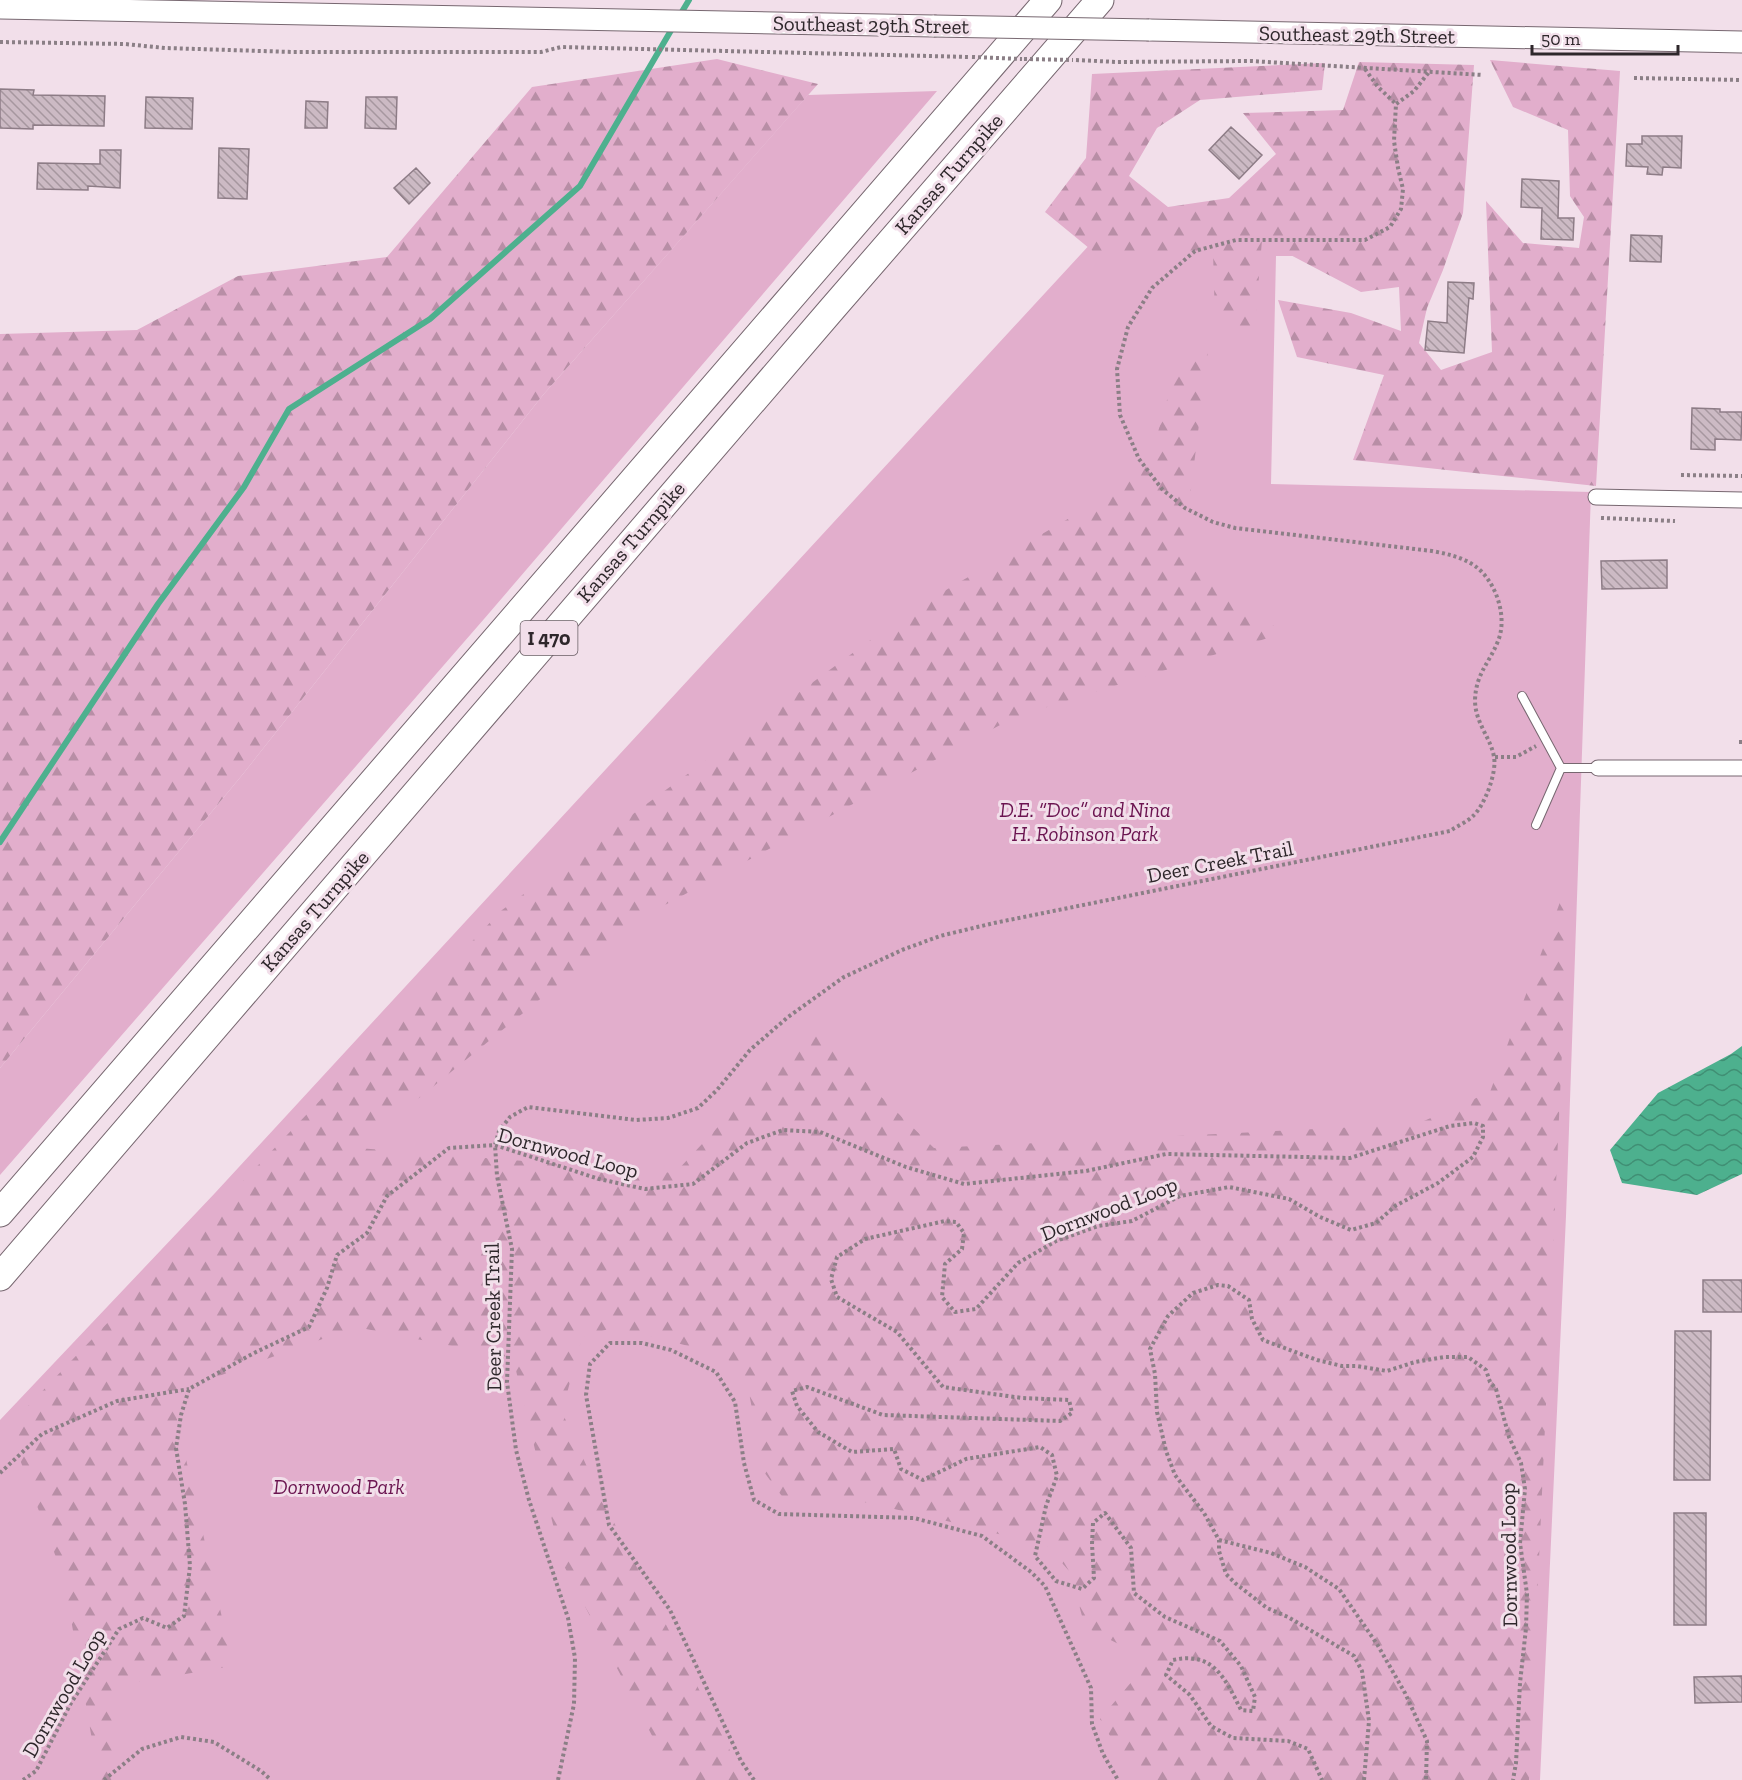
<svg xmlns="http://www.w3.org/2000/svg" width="1742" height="1780" viewBox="0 0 1742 1780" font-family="'Zilla Slab',serif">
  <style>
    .green { fill: #e2aecc }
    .forest { fill: url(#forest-firs) }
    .water { fill: url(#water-waves) }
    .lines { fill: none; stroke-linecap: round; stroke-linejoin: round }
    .stream { stroke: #4db08e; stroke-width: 6 }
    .building { fill: url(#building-back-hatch); stroke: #8d7c86; stroke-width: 1.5 }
    .service-casing { stroke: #776770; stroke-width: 10 }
    .minor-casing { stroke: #776770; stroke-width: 17 }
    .secondary-casing { stroke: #776770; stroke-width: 23 }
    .motorway-casing { stroke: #776770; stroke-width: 29 }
    .path { stroke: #8b7f86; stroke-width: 4; stroke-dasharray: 3 3; stroke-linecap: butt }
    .service { stroke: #fff; stroke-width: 8 }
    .minor { stroke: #fff; stroke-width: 15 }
    .secondary { stroke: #fff; stroke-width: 21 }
    .motorway { stroke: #fff; stroke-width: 27 }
    .secondary-bridge-casing { stroke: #776770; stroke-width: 23; stroke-linecap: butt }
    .path-bridge { stroke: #8b7f86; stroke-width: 4; stroke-dasharray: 3 3; stroke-linecap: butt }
    .secondary-bridge { stroke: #fff; stroke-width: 21 }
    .labels { text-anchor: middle; stroke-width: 6; stroke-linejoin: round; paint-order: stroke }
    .shield { fill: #f2dfea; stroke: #695e64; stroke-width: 1.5 }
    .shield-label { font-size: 20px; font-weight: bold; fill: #2e272b }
    .street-label { font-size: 21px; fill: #2e272b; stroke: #f2dfea }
    .park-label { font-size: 21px; font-style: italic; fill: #6b1450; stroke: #f2dfea }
  </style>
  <defs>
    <pattern id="forest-firs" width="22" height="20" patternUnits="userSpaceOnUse" patternTransform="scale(1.5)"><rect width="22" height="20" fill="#e2aecc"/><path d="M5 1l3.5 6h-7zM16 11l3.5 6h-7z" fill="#b88ea6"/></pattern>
    <pattern id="water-waves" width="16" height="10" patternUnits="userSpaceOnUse" patternTransform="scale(1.5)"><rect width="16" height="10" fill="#4db08e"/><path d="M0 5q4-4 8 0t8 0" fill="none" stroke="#408f74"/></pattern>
    <pattern id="building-back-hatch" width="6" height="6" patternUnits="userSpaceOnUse" patternTransform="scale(1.5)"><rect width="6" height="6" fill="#ccbac4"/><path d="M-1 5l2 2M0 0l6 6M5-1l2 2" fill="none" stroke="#a6979f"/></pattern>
  </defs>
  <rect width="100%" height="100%" fill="#f2dfea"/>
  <!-- green -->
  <path class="green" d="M937,91L484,619L0,1175V1068L243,774L543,395L808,95Z
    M1356,226L1429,256H1276L1271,484L1591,492L1566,1216L1540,1780H0V1420L215,1193L1105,228Z"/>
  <!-- forest -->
  <path class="forest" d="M717,59L818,84L543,395L243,774L0,1068V334L137,330L238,276L387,257L532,87Z
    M1490,60L1620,71L1596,486L1353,460L1384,375L1297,357L1278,300L1351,313L1401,331L1399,287L1361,292L1262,240L1254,336L1215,320L1213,251L1095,253L1045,212L1086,158L1092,74L1325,63L1322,90L1200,100L1157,128L1129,176L1168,207L1229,198L1276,154L1243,113L1343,110L1359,62L1474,65L1463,213L1443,270L1427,308L1419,343L1441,370L1492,352L1486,201L1523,243L1579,248L1584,217L1570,196L1568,130L1513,107Z
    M1209,343L1182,562L1284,633L1015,717L637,920L358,1148L675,1173L810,1028L934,1148L1417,1124L1490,1092L1570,875L1529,1780H1136L1100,1719L1150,1660L1085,1627L1070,1572L1047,1546L1030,1543L977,1528L842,1497L784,1499L764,1472L746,1377L723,1355L615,1327L582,1337L562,1412L598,1491L745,1780H675L562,1562L513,1358L356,1327L171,1393L233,1666L114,1686L117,1780H99L64,1579L8,1427L502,910L910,611L1102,499L1153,450L1175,371Z"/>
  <!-- water -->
  <path class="water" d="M1742,1046V1174L1697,1195L1622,1183L1610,1150L1658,1093L1731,1054Z"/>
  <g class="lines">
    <!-- stream -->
    <path class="stream" d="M680,15L689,0
      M0,842L158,604L244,487L289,409L430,319L580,186L673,27"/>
  </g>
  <!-- building -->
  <path class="building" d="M0,89L34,90L33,95L105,96L104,126L33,125V129L0,128Z
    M146,97L193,98L192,129L145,128Z
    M366,97H397L396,129L365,128Z
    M306,101L328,102L327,128H305Z
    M1231,127L1262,155L1239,179L1209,150Z
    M1642,136H1682L1681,168L1663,167L1662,175L1647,174L1648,167L1626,166L1627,144H1642Z
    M219,148L249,149L247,199L218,198Z
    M100,150H121L120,188L88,186V190L37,189L38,163L100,164Z
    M416,168L430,183L409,204L394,188Z
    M1522,179L1559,181L1558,218H1574L1573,240L1541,239L1542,208L1521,207Z
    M1631,235L1662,236L1661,262L1630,261Z
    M1448,282L1474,283L1473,299L1469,298L1464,353L1425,350L1428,321L1447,323Z
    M1692,408L1720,409V412H1742L1741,440L1715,439V450L1691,449Z
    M1667,560V588L1602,589L1601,561Z
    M1703,1280H1742V1312H1703Z
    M1675,1331H1711L1710,1480H1674Z
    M1674,1513H1706V1625H1674Z
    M1742,1676V1702L1695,1703L1694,1677Z"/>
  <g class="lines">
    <defs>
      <path id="service" d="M1522,696L1561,768L1536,825
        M1561,768H1598"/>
      <path id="minor" d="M1596,497L1742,500
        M1598,768H1742"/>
      <path id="secondary" d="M0,8L934,26
        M1149,30L1742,42"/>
      <path id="motorway" d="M0,1213L1048,0
        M0,1277L832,309L1100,0"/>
    </defs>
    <!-- service casing -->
    <use href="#service" class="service-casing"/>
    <!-- minor casing -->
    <use href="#minor" class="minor-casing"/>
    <!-- secondary casing -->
    <use href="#secondary" class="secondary-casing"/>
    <!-- motorway casing -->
    <use href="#motorway" class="motorway-casing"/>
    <!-- path -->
    <path class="path" d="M0,42L125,44L165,48L293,52H541L561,47L970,57
      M1076,60L1117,62L1251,61L1483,75
      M1365,69L1378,87L1396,104
      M1634,78L1742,80
      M1681,475L1742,476
      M1601,518L1675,521
      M1739,742H1742
      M1495,757H1516L1536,746
      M0,1473L42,1434L117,1401L189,1389
      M1219,1540L1271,1553L1305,1567L1339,1589L1377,1644L1405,1693L1427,1741L1426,1780
      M23,1780L36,1771L71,1703L119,1629L143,1618L167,1628L184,1616L190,1566L185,1504L176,1448L181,1415L189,1389L254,1353L309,1327L327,1288L337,1255L367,1233L387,1196L449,1148L495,1145L599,1179L645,1189L693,1184L747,1143L783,1130L820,1132L906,1167L964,1184L1086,1171L1166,1154L1350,1158L1450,1126L1474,1123L1483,1126V1137L1473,1157L1438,1183L1395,1206L1376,1223L1351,1230L1320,1217L1289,1199L1229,1187L1180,1196L1132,1221L1098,1226L1056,1241L1018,1263L976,1309L955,1312L942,1297L945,1264L962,1249L964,1233L956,1222L945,1221L865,1239L837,1257L831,1279L837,1297L897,1332L943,1387L1022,1398L1069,1400L1072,1413L1060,1421L883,1415L807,1387L792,1391L797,1406L818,1432L852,1452L894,1449L901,1469L923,1480L966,1459L1040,1447L1052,1455L1057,1476L1046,1506L1035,1556L1056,1581L1082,1589L1094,1578L1092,1544L1093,1523L1105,1513L1131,1548L1134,1593L1165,1617L1220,1641L1241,1666L1255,1697L1253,1711L1241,1710C1225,1678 1213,1651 1173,1660L1166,1675L1190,1695L1211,1726L1233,1738L1288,1741L1308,1749L1322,1780
      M104,1780L142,1749L181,1737L214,1742L261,1771L271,1780
      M558,1780L574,1704L575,1658L568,1618L529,1500L516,1450L507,1382L512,1249L497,1176L495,1145L499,1131L510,1117L528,1107L636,1120L668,1118L698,1108L717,1090L750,1050L788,1017L844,977L902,950L940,936L994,923L1450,831C1457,826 1467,822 1473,816C1485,805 1497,772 1494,757C1491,738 1475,723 1475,700C1476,673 1489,664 1498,641C1508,617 1496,581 1475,566C1462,557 1448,554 1432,551L1235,528L1213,522L1185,508L1162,489L1139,459L1120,415L1117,369L1128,327L1152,288L1195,251L1236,240H1365L1390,227L1401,209L1403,189L1398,168L1394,141L1396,104L1414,91L1429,72
      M754,1780L741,1761L670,1610L609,1525L586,1395L590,1364L610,1343H642L671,1350L716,1372L735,1402L744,1463L754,1500L779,1514L914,1518L982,1536L1031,1572L1045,1586L1091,1688L1092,1724L1103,1754L1118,1780
      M1364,1780L1369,1721L1362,1671L1354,1656L1288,1617L1267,1608L1235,1583L1226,1574L1219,1551V1540L1204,1513L1175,1475L1166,1451L1157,1412L1155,1374L1150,1349L1168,1316L1193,1293L1218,1285L1228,1286L1249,1300L1252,1319L1263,1340L1317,1360L1342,1366H1357L1387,1371L1415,1362L1445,1357H1468L1486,1370L1490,1382L1496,1389L1509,1437L1521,1463L1525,1489L1520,1543L1527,1594L1526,1628L1520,1683L1516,1763L1513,1780"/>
    <!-- service -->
    <use href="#service" class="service"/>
    <!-- minor -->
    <use href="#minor" class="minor"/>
    <!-- secondary -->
    <use href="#secondary" class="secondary"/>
    <!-- motorway -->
    <use href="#motorway" class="motorway"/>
    <defs>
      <path id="secondary-bridge" d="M934,26L1149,30"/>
    </defs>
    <!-- secondary-bridge casing -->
    <use href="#secondary-bridge" class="secondary-bridge-casing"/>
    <!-- path-bridge -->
    <path class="path-bridge" d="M972,57L1022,59
      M1024,59L1073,60"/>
    <!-- secondary-bridge -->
    <use href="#secondary-bridge" class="secondary-bridge"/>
  </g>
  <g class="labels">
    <!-- shield labels -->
    <rect class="shield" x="520.5" y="621" width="57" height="34" rx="4.5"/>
    <g class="shield-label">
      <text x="549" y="645">I 470</text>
    </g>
    <!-- street labels -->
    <g class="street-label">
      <text transform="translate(871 25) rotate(1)" y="7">Southeast 29th Street</text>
      <text transform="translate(1357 35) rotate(1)" y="7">Southeast 29th Street</text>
      <text transform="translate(949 174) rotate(-49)" y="7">Kansas Turnpike</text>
      <text transform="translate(631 542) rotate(-49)" y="7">Kansas Turnpike</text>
      <text transform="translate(1220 862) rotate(-11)" y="7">Deer Creek Trail</text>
      <text transform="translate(315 911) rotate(-49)" y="7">Kansas Turnpike</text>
      <text transform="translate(568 1153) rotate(15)" y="7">Dornwood Loop</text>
      <text transform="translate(1109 1209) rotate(-21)" y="7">Dornwood Loop</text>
      <text transform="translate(493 1317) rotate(-91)" y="7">Deer Creek Trail</text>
      <text transform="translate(1509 1555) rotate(-91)" y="7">Dornwood Loop</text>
      <text transform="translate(64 1693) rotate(-60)" y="7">Dornwood Loop</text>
    </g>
    <!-- park labels -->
    <g class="park-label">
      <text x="1085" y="817">D.E. “Doc” and Nina<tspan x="1085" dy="24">H. Robinson Park</tspan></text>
      <text x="339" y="1494">Dornwood Park</text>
    </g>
  </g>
  <!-- scale -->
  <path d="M1532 45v9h146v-9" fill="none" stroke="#2e272b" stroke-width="3"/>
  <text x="1541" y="45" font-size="18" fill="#2e272b" stroke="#f2dfea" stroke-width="4.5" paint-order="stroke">50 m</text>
</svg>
